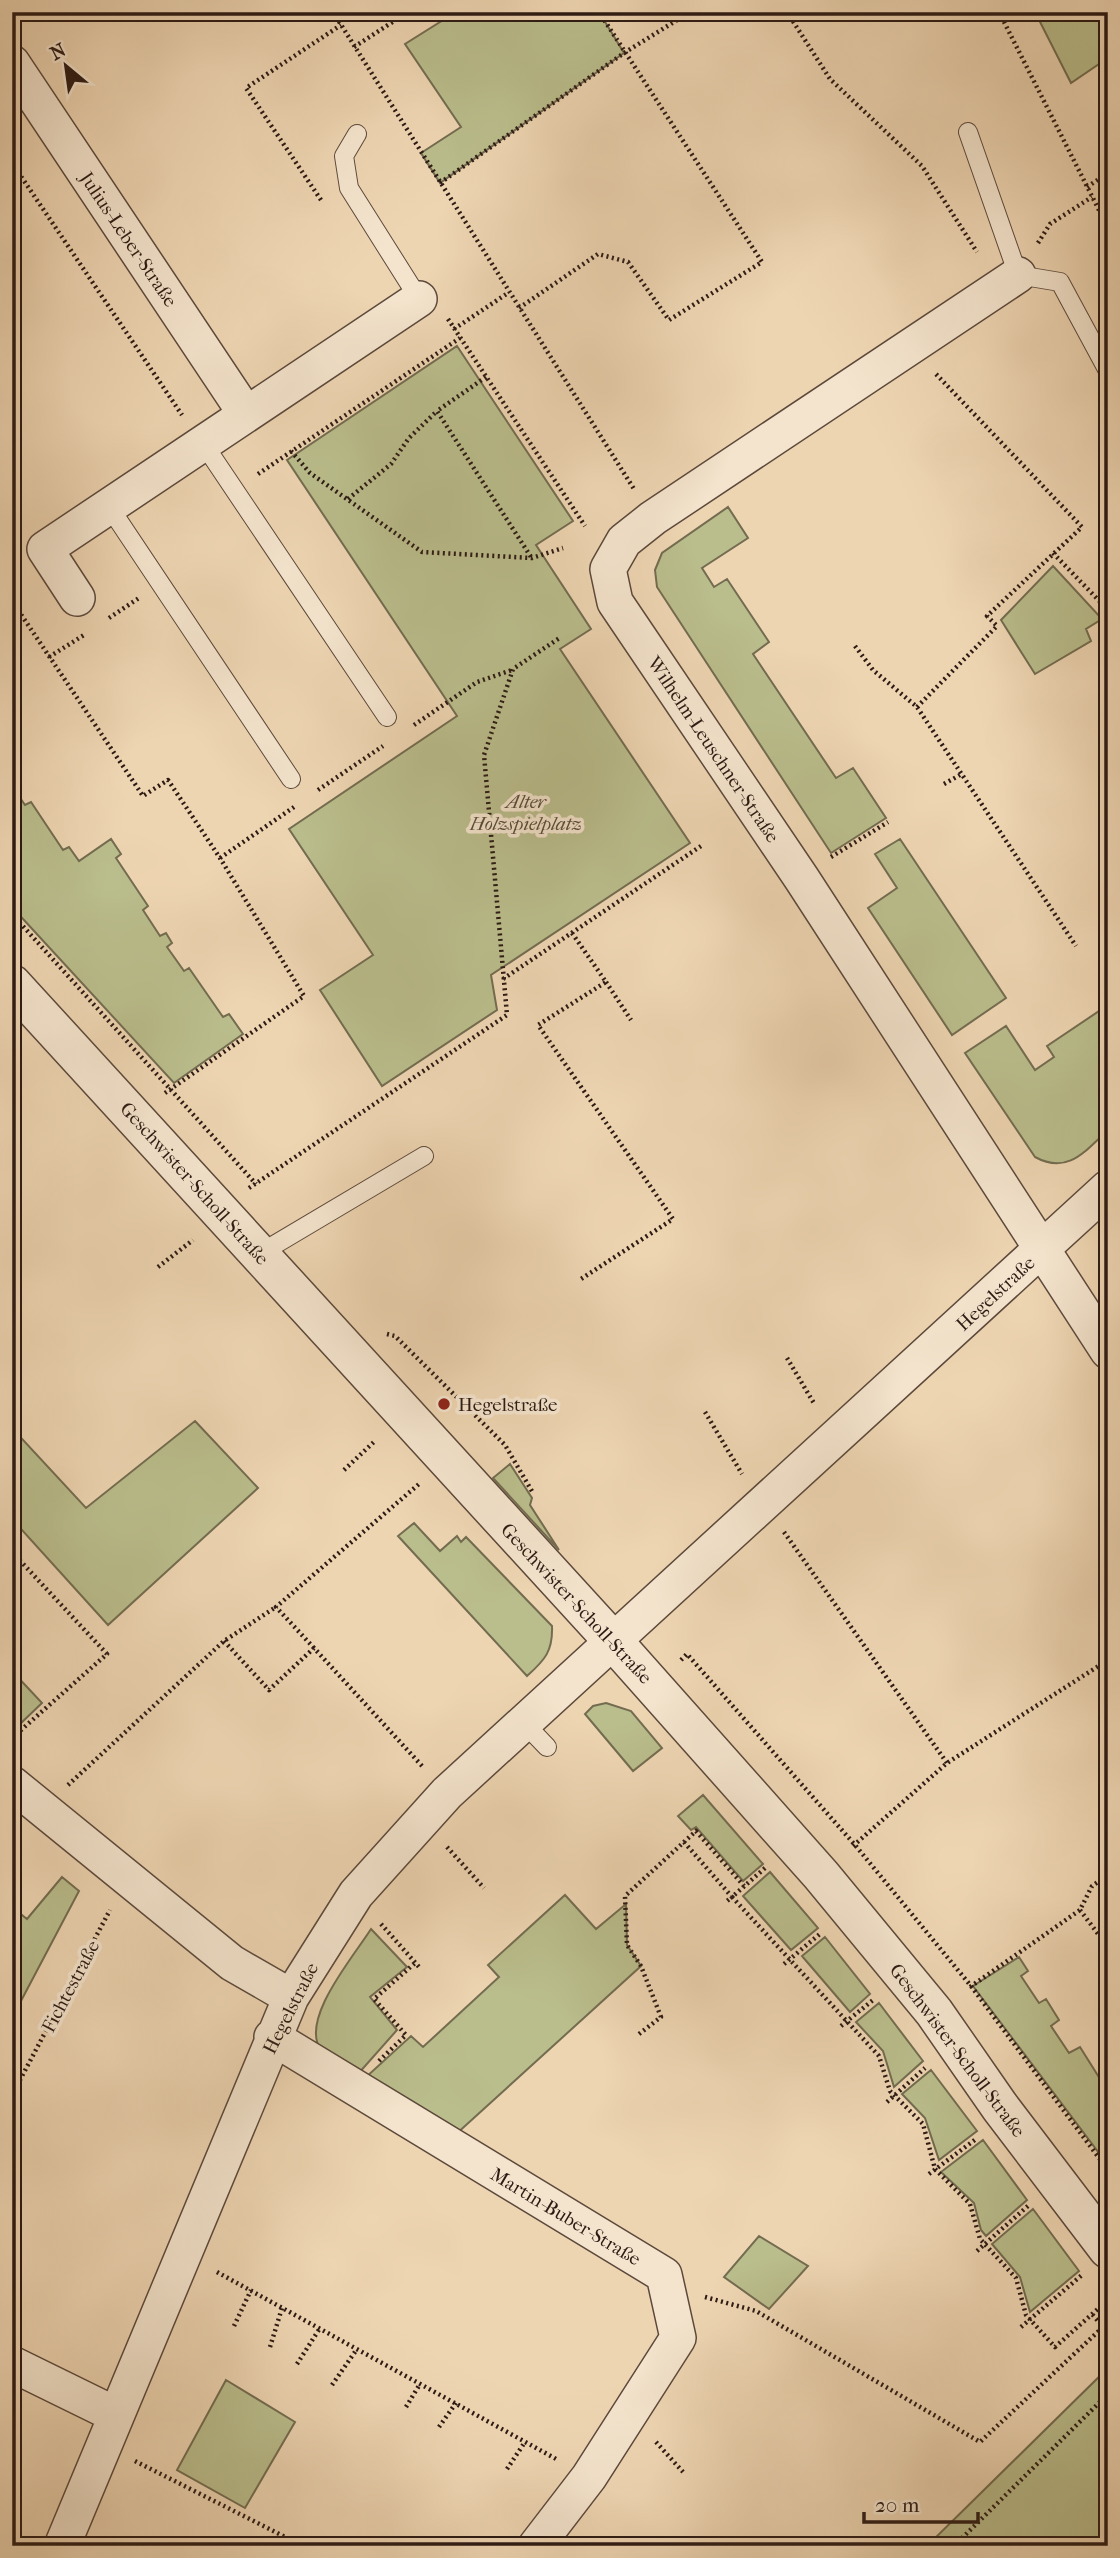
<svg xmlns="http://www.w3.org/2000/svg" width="1120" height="2558" viewBox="0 0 1120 2558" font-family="'IM FELL French Canon',serif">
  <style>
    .green { fill: #babd8c; stroke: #736c50; stroke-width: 2 }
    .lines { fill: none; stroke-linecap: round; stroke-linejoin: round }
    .service-casing { stroke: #5c493c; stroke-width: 20 }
    .minor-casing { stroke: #5c493c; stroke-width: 38 }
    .tertiary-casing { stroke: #5c493c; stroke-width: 41 }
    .path { stroke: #2c1a14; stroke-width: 4.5; stroke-dasharray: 2 3.5; stroke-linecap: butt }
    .service { stroke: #f4e4cd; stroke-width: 18 }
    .minor { stroke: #f4e4cd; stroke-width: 35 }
    .tertiary { stroke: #f4e4cd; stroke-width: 38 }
    .poi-dot { fill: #8f2418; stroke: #f4e4cd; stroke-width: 2.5 }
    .labels { text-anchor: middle; stroke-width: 7; stroke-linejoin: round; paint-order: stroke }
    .street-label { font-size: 19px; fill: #2c1a14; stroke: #f4e4cd }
    .park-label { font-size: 19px; font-style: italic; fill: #574b38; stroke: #f4e4cd }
    .poi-label { font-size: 19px; fill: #2c1a14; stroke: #f4e4cd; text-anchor: start }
  </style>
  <rect width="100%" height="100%" fill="#eed5b2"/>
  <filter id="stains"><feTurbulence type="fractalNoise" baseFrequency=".00286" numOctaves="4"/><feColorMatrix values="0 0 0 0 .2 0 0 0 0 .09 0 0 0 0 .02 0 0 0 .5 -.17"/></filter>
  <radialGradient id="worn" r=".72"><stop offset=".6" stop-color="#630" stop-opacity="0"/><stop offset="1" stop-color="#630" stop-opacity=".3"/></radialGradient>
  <!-- green -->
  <path class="green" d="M456,12H599L624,53L440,183L421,153L461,127L405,44Z
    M1035,12H1108V62L1105,60L1071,83Z
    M457,346L573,521L536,545L591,629L560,649L690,843L491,975L497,1010L382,1086L320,990L373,955L289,829L457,716L287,460Z
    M728,507L748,538L702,568L714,587L727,579L769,642L753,654L836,778L853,768L886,818L831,853L657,587L655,570L662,553Z
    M1053,566L1102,619L1086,629L1091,641L1035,674L1001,620Z
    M12,786L25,805L31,802L63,850L69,847L79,861L111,839L121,854L116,858L148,906L143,910L160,936L166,933L172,943L167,947L184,971L189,968L223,1017L229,1014L243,1034L174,1083L12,907Z
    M900,839L1006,998L952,1035L868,908L897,888L875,854Z
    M1108,1005V1130C1085,1151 1068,1175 1035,1157L965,1053L1006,1026L1035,1070L1054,1057L1047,1046Z
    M195,1421L258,1488L108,1625L12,1519V1428L86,1508Z
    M510,1464L532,1498L530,1505L559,1550L493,1478Z
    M414,1523L440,1551L457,1536L461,1542L466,1537L552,1626C553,1651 545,1660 527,1676L398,1536Z
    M12,1671L42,1703L19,1725L12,1718Z
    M606,1703L631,1711L662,1748L633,1771L585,1714L593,1706Z
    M703,1795L763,1864L743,1881L696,1827L691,1830L678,1816Z
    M770,1872L818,1928L791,1950L743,1896Z
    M62,1877L79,1891L12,2018V1907L27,1919Z
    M565,1895L596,1929L626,1904L627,1945L641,1966L454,2136L365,2078L411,2036L423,2047L499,1977L488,1965Z
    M371,1929L407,1967L370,1997L397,2030L358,2074C347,2068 328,2060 321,2050C299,2020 354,1956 371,1929Z
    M825,1937L870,1994L850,2012L802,1956Z
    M1019,1957L1028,1971L1021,1976L1039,2003L1046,1999L1059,2020L1051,2026L1069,2053L1080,2047L1102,2082L1108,2080V2165L973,1986Z
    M879,2003L923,2061L894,2087L883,2051L856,2022Z
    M931,2070L977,2131L939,2160L925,2118L902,2094Z
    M983,2140L1027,2200L986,2236L981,2230L974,2203L941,2172Z
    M1033,2209L1079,2271L1030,2312L1020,2277L992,2244Z
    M759,2236L808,2266L769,2309L724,2277Z
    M1108,2368V2546H927Z
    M226,2380L295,2422L245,2508L177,2470Z"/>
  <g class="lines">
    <defs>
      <path id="service" d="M968,132L1018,275L1060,282L1108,371
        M357,134L344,156L349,188L419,299
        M203,443L387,717
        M108,505L291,779
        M259,1254L424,1156
        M524,1723L547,1747"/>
      <path id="minor" d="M12,63L246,414
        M1018,275L653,518L624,541L608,569L615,602L802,879L1108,1351
        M77,598L45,549L419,299
        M12,1784L232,1963L291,1997
        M272,2037L664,2275L678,2338L589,2477L536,2546
        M12,2364L116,2415
        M62,2546L291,1997L356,1894L447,1793L1108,1188"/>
      <path id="tertiary" d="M12,984L613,1641L821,1875L934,2012L1000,2107L1108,2249"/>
    </defs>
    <!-- service casing -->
    <use href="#service" class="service-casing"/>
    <!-- minor casing -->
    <use href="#minor" class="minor-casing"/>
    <!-- tertiary casing -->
    <use href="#tertiary" class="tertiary-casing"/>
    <!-- path -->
    <path class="path" d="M333,12L634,489
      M787,12L830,79L922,166L977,252
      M999,12L1108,228
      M354,47L408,12
      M12,163L182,415
      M440,183L624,53L690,12
      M1087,187L1108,173
      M321,200L246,88L341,25
      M1038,243L1050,224L1092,197
      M519,308L598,254L628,262L669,320L762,262L599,12
      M448,319L585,526
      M454,329L508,293
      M486,377L437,411L531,557
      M291,451L310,473L422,552L532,558L563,548
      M258,474L460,338
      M348,499L391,464L409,438L437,411
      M1053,553L1108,610
      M12,601L143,796L168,780L220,858L304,996L165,1093
      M109,618L139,598
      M855,646L873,670L917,707L1076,946
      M49,657L84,635
      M917,707L997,626L987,616L1082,527L935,373
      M414,725L477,682L512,670
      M944,784L960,775
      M318,790L383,746
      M831,857L888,822
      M220,858L294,807
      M12,914L256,1184
      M572,933L606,982L538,1025L673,1219L581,1279
      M503,979L701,846
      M606,982L631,1020
      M249,1188L507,1015L484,755L513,669L561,637
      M158,1267L193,1240
      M387,1334L395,1336L505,1445L533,1493
      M787,1358L815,1405
      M705,1412L742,1474
      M344,1470L376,1440
      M784,1532L947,1763
      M12,1552L107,1654L12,1738
      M224,1641L269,1690L314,1648L423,1767
      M314,1648L276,1607L419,1484
      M681,1660L687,1654L855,1845L971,1986L1108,2170
      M68,1785L224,1641L276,1607
      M684,1842L732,1897L727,1901
      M853,1846L947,1763L1108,1660
      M447,1847L484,1888
      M765,1868L732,1897L879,2056L890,2091L923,2124L935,2169L970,2204L980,2239L1016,2278L1026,2315L1055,2347L1108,2300
      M1080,1910L1108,1947
      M381,1924L420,1968
      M784,1964L821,1933
      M1101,1976L1108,1971
      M970,1987L1080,1910L1092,1886L1108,1875
      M841,2026L873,2000
      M639,2034L661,2017L641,1966L627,1945L625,1896L696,1831L744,1886
      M379,2061L406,2035L374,1999L415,1963
      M12,2095L110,1910
      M887,2102L925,2068
      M929,2174L976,2139
      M977,2251L1029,2205
      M217,2272L558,2460
      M1101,2287L1108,2296
      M705,2297L756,2311L980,2442L1103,2327L1092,2314
      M234,2326L251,2290
      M1021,2327L1082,2275
      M270,2347L282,2308
      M297,2364L320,2328
      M332,2385L357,2349
      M406,2407L420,2384
      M439,2427L456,2403
      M656,2442L683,2472
      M135,2461L303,2546
      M507,2469L525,2442
      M954,2546L1108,2394"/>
    <!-- service -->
    <use href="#service" class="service"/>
    <!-- minor -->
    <use href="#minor" class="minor"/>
    <!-- tertiary -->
    <use href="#tertiary" class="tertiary"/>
  </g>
  <!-- markers -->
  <circle class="poi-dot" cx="444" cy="1404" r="7"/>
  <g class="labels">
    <!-- street labels -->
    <g class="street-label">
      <text transform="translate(129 239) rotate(56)" y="7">Julius-Leber-Straße</text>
      <text transform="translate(714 749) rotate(56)" y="7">Wilhelm-Leuschner-Straße</text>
      <text transform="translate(195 1183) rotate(48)" y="7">Geschwister-Scholl-Straße</text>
      <text transform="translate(995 1293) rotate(-43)" y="7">Hegelstraße</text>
      <text transform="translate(577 1603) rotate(47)" y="7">Geschwister-Scholl-Straße</text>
      <text transform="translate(70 1986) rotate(-62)" y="7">Fichtestraße</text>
      <text transform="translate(290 2008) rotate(-63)" y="7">Hegelstraße</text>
      <text transform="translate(958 2050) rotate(53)" y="7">Geschwister-Scholl-Straße</text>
      <text transform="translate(566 2216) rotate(31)" y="7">Martin-Buber-Straße</text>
    </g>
    <!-- park labels -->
    <g class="park-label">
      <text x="526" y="808">Alter<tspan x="526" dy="22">Holzspielplatz</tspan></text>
    </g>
    <!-- poi labels -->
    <g class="poi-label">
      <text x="458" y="1411">Hegelstraße</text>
    </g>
  </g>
  <!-- margin -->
  <rect width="1120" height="2558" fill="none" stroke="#eed5b2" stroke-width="42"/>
  <rect x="14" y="14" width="1092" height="2530" fill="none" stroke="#2c1a14" stroke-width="3.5"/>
  <rect x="21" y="21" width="1078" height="2516" fill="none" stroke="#2c1a14" stroke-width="2"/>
  <!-- north arrow -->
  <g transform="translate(66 66) rotate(331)" stroke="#f4e4cd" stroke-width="5" paint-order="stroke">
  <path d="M0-5L12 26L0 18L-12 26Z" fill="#2c1a14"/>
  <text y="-10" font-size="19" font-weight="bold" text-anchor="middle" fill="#2c1a14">N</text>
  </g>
  <!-- scale -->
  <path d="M864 2512v10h114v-10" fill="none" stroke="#2c1a14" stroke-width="3.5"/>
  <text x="875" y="2512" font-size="21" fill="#2c1a14" stroke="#f4e4cd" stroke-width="5" paint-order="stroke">20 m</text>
  <rect width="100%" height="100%" filter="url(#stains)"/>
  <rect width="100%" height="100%" fill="url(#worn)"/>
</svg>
